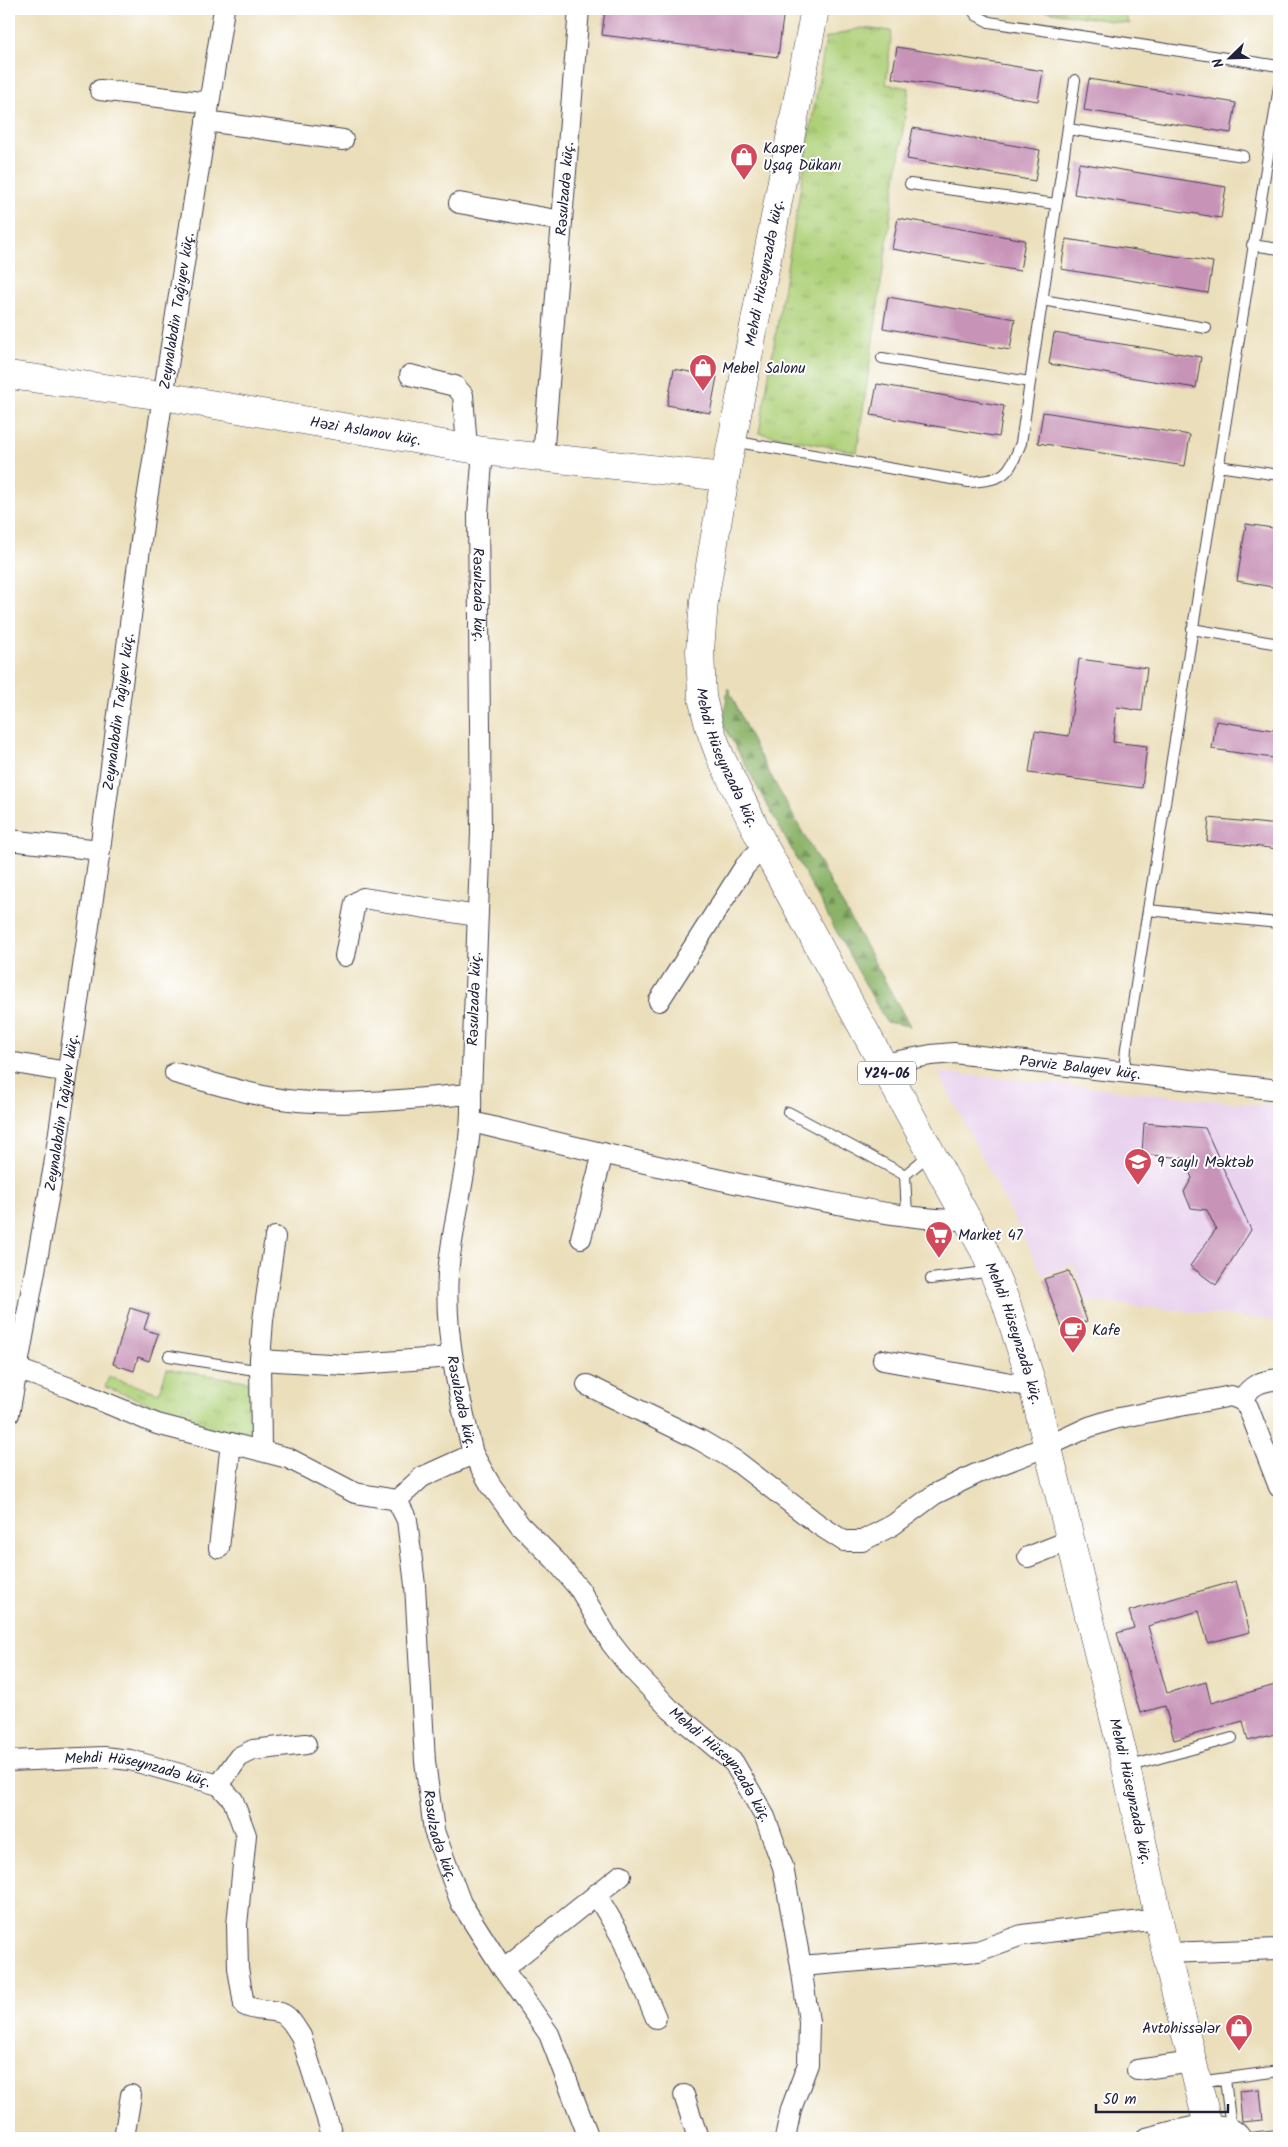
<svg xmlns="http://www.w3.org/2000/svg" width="1288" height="2147" viewBox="0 0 1288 2147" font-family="Kalam,sans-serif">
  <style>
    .built { fill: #e9d2ee }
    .grass { fill: url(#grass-dots); stroke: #68795a }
    .forest { fill: url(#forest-firs); stroke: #566a52 }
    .park { fill: url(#park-tufts); stroke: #68795a }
    .building { fill: #c793b7 }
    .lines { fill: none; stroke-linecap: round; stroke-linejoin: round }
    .service-casing { stroke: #403e4e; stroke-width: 12 }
    .minor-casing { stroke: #403e4e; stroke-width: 22 }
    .secondary-casing { stroke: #403e4e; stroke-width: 29 }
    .primary-casing { stroke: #403e4e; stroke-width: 29 }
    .service { stroke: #fff; stroke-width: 10 }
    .minor { stroke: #fff; stroke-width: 20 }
    .secondary { stroke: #fff; stroke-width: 28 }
    .primary { stroke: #fff; stroke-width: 28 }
    .labels { text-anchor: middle; stroke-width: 4; stroke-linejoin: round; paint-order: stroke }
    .shield { fill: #fff; stroke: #646476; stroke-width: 1 }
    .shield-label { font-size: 14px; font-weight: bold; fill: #22223b }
    .poi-label { font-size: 15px; fill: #22223b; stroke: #fff; text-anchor: start }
    .street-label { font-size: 15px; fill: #22223b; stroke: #fff }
  </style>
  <defs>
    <pattern id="grass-dots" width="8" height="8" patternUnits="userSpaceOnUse" patternTransform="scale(1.25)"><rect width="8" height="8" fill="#aed078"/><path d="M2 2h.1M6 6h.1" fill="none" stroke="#95b269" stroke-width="1.8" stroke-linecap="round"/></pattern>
    <pattern id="forest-firs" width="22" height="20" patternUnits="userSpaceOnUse" patternTransform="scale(1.25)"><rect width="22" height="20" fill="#8ab268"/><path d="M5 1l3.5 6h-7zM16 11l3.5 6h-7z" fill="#709057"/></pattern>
    <pattern id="park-tufts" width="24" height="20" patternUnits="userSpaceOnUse" patternTransform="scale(1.25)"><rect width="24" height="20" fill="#aed078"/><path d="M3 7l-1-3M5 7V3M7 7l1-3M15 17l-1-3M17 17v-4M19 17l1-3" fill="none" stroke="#95b269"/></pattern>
  </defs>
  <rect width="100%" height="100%" fill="#fff"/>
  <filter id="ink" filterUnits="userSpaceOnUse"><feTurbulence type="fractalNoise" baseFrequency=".02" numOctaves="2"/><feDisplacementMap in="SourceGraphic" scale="10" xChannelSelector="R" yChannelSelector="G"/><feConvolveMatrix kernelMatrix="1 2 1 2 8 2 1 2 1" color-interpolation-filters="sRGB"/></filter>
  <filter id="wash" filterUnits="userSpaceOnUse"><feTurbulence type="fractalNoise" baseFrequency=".0096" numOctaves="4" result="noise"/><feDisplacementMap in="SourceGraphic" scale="20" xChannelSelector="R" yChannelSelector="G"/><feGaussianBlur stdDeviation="1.12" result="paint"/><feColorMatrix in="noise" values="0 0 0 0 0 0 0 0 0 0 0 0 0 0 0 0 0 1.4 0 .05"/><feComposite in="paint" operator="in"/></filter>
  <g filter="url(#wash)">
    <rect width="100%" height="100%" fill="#ebdfbb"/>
    <!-- built -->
    <path class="built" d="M938,1072L1279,1107V1321L1087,1301L1073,1264L1043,1275Z"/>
    <!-- grass -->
    <path class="grass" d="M1033,9H1122L1130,24Z"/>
    <!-- forest -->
    <path class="forest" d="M728,688L755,747L910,1026L886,1022L723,724Z"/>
    <!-- park -->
    <path class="park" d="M860,28L892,31L886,84L909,88L857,452L759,433L826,38Z
      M167,1369L253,1382L252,1439L155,1415L151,1404L105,1387L109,1377L159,1393Z"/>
    <g id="blocks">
      <!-- building -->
      <path class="building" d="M605,9H784L778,57L602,35Z
        M897,47L1043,71L1038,101L892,78Z
        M1089,79L1236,103L1231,133L1084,110Z
        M913,128L1040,150L1035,181L907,159Z
        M1079,163L1226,187L1221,218L1074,194Z
        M898,218L1025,240L1020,271L892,249Z
        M1066,239L1213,262L1208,293L1061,269Z
        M888,297L1015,319L1010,350L883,328Z
        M1054,333L1201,357L1196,388L1049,364Z
        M674,369L717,377L710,413L667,405Z
        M877,384L1004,406L999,437L871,415Z
        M1043,412L1190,435L1185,466L1038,443Z
        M1246,524L1279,529V588L1237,581Z
        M1079,659L1147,668L1142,711L1117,707L1113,742L1147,746L1142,788L1029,773L1035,731L1069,736Z
        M1216,721L1279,731V759L1212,749Z
        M1209,818L1279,825V849L1207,841Z
        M1144,1123L1205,1128L1251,1230L1216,1285L1190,1266L1216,1229L1207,1210L1191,1208L1184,1192L1192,1178L1183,1158L1142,1154Z
        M1069,1271L1087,1321L1063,1330L1044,1279Z
        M130,1308L149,1314L144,1329L158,1334L149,1361L138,1357L134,1371L113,1364Z
        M1236,1581L1250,1632L1208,1643L1199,1611L1148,1626L1167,1693L1206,1682L1211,1703L1279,1684V1733L1248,1741L1243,1721L1174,1740L1165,1706L1140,1713L1117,1633L1134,1628L1129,1611Z
        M1260,2089L1263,2120L1242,2122L1239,2091Z"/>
    </g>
  </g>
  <g filter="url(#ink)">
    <use href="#blocks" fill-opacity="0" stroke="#403e4e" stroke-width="1"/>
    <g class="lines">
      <defs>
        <path id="service" d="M972,9L976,15L989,22L1279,66
          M1068,129L1243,156
          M910,184L1056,204
          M1252,245L1279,249
          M1042,300L1206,328
          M882,358L1030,382
          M732,441L969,482C1005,479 1008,476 1021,443L1075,80
          M1218,466L1279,475
          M1192,629L1279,644
          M1148,910L1279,923
          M1124,1073L1126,1048L1148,910L1279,87
          M788,1112L905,1175
          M907,1215L905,1175L930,1154
          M931,1279L993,1271
          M169,1356L261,1371
          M1127,1767L1232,1738
          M1225,2079L1231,2128
          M1198,2082L1279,2071
          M1250,2138L1279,2135"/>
        <g id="minor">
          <path d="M100,90L209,103"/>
          <path d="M206,121L343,140"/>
          <path d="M459,203L562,221"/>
          <path d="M410,375L455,386L463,395L467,448"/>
          <path id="s1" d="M483,451L478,513L481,833L471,1094C473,1155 453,1214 448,1274C444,1336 459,1395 473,1454L422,1477L397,1500L407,1520L415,1585L425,1761L434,1831L461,1903L503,1969L549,2034L589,2138"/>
          <path id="s2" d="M543,458L579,9"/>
          <path d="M9,840L100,850"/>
          <path d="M345,956L355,903L363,898L477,916"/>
          <path d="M659,1001L745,866L764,846"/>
          <path d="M9,1062L67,1072"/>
          <path id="s3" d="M882,1064L931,1055L954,1053L1279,1090"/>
          <path d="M175,1073C206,1081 237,1091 268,1097C331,1109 407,1099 471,1094"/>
          <path d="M472,1122C583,1149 695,1176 807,1198C860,1208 914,1221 968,1220"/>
          <path d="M581,1238L603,1153"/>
          <path d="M260,1360L346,1365L451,1357"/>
          <path d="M883,1360L1033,1387"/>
          <path d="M9,1366L70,1388L157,1424L288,1458L355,1493L397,1500"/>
          <path d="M587,1385L700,1440L736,1461L819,1525L844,1541H862L893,1525L935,1494L976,1474L1048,1446L1089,1427L1114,1419L1231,1396L1241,1400L1248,1407L1279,1487"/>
          <path d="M1241,1400C1252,1384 1261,1381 1279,1379"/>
          <path id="s4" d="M9,1414L54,1166L100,850L144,518L224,9"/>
          <path d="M261,1450L260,1360L263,1320L275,1237"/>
          <path id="s5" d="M473,1454L490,1484L520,1525L555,1560L580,1590L611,1643L629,1666L670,1709L734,1763L765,1817L783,1867L801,1966L809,2022L808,2064L791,2109L785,2138"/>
          <path d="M219,1548L231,1443"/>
          <path d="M1028,1557L1071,1540"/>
          <path id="s6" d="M9,1761L104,1757L130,1760L219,1785L233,1800L246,1835L237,1925L238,1968L244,2005C258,2013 272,2008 283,2014C291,2018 296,2029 301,2036L333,2138"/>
          <path d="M219,1785L239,1757L253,1750L306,1744"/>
          <path d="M596,1894L622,1938L656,2018"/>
          <path d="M1166,1953L1279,1949"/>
          <path d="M801,1966L978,1951L1022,1935L1159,1919"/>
          <path d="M503,1969L621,1875"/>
          <path d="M1137,2070L1193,2062"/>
          <path d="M684,2095L698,2138"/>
          <path d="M124,2138L131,2095"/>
          <path d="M1146,2138C1169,2133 1226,2112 1241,2138"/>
        </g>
        <g id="secondary">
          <path id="s7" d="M9,375L163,396L483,451L725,477"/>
        </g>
        <g id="primary">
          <path id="s8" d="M815,9L725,477L704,601L700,650L702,697L709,726L720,756L764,846L984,1250L1006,1302L1033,1387L1126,1767L1166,1953L1211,2138"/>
        </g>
      </defs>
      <!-- service casing -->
      <use href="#service" class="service-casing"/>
      <!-- minor casing -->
      <use href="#minor" class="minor-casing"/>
      <!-- secondary casing -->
      <use href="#secondary" class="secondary-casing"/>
      <!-- primary casing -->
      <use href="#primary" class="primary-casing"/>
      <!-- service -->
      <use href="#service" class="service"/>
      <!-- minor -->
      <use href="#minor" class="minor"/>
      <!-- secondary -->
      <use href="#secondary" class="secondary"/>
      <!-- primary -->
      <use href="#primary" class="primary"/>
    </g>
  </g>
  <!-- icons -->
  <defs>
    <symbol id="shop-pin" viewBox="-11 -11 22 30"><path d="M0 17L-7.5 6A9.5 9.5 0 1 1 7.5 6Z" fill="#d1495b" stroke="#fff"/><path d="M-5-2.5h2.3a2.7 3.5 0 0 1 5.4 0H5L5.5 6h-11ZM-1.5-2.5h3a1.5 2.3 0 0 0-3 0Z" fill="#fff"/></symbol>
    <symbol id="school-pin" viewBox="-11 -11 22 30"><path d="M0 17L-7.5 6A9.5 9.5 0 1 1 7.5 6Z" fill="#d1495b" stroke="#fff"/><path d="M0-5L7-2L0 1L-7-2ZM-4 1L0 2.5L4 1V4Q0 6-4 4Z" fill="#fff"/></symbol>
    <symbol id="supermarket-pin" viewBox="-11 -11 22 30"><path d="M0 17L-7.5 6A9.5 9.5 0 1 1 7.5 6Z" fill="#d1495b" stroke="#fff"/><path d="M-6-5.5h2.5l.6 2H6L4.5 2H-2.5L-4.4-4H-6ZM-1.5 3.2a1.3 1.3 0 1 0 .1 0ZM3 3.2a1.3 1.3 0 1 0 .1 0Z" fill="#fff"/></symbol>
    <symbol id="cafe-pin" viewBox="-11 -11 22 30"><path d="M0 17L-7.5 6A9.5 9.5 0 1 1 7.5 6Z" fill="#d1495b" stroke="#fff"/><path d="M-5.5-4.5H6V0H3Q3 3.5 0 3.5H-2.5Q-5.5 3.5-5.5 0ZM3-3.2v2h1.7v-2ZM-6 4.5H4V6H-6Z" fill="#fff"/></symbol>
  </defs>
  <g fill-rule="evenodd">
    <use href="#shop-pin" x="728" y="141" width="32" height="43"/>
    <use href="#shop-pin" x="687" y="352" width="32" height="43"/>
    <use href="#school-pin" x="1122" y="1146" width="32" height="43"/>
    <use href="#supermarket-pin" x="923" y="1219" width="32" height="43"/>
    <use href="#cafe-pin" x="1057" y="1314" width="32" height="43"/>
    <use href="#shop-pin" x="1223" y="2012" width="32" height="43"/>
  </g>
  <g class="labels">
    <!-- shield labels -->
    <rect class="shield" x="858" y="1061.5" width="58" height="23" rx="4"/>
    <g class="shield-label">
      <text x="887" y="1078">Y24-06</text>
    </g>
    <!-- poi labels -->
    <g class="poi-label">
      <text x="763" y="153">Kasper<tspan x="763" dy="17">Uşaq Dükanı</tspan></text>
      <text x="722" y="373">Mebel Salonu</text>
      <text x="1157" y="1167">9 saylı Məktəb</text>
      <text x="958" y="1240">Market 47</text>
      <text x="1092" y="1335">Kafe</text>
      <text x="1220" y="2033" text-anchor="end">Avtohissələr</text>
    </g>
    <!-- street labels -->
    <g class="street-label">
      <text dy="5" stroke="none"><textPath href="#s2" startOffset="270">Rəsulzadə küç.</textPath></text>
      <text transform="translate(764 273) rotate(-79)" y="5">Mehdi Hüseynzadə küç.</text>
      <text dy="5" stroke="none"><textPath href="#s4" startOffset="1116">Zeynalabdin Tağıyev küç.</textPath></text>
      <text dy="5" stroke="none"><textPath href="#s7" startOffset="361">Həzi Aslanov küç.</textPath></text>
      <text dy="5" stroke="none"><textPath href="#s1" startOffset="144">Rəsulzadə küç.</textPath></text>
      <text dy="5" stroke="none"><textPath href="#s4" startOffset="711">Zeynalabdin Tağıyev küç.</textPath></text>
      <text dy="5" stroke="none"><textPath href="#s8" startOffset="764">Mehdi Hüseynzadə küç.</textPath></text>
      <text transform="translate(474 999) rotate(-88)" y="5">Rəsulzadə küç.</text>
      <text dy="5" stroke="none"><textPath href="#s3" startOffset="200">Pərviz Balayev küç.</textPath></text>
      <text dy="5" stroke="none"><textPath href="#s4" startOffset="306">Zeynalabdin Tağıyev küç.</textPath></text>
      <text dy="5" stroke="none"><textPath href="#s8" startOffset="1409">Mehdi Hüseynzadə küç.</textPath></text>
      <text dy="5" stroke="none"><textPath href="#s1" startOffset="954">Rəsulzadə küç.</textPath></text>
      <text dy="5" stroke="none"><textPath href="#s5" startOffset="400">Mehdi Hüseynzadə küç.</textPath></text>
      <text dy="5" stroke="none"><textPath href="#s6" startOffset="130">Mehdi Hüseynzadə küç.</textPath></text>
      <text dy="5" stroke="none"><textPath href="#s8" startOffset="1882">Mehdi Hüseynzadə küç.</textPath></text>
      <text dy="5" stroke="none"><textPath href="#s1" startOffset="1438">Rəsulzadə küç.</textPath></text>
    </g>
  </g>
  <!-- margin -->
  <rect width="1288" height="2147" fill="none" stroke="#fff" stroke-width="30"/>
  <!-- north arrow -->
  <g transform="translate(1230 58) rotate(247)" stroke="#ffffff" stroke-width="4" paint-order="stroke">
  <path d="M0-4L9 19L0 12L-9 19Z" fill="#22223b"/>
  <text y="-8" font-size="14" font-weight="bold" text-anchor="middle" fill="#22223b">N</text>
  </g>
  <!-- scale -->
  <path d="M1096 2104v8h132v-8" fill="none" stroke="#22223b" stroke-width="2.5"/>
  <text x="1103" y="2104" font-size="15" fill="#22223b" stroke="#ffffff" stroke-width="4" paint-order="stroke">50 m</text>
</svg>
